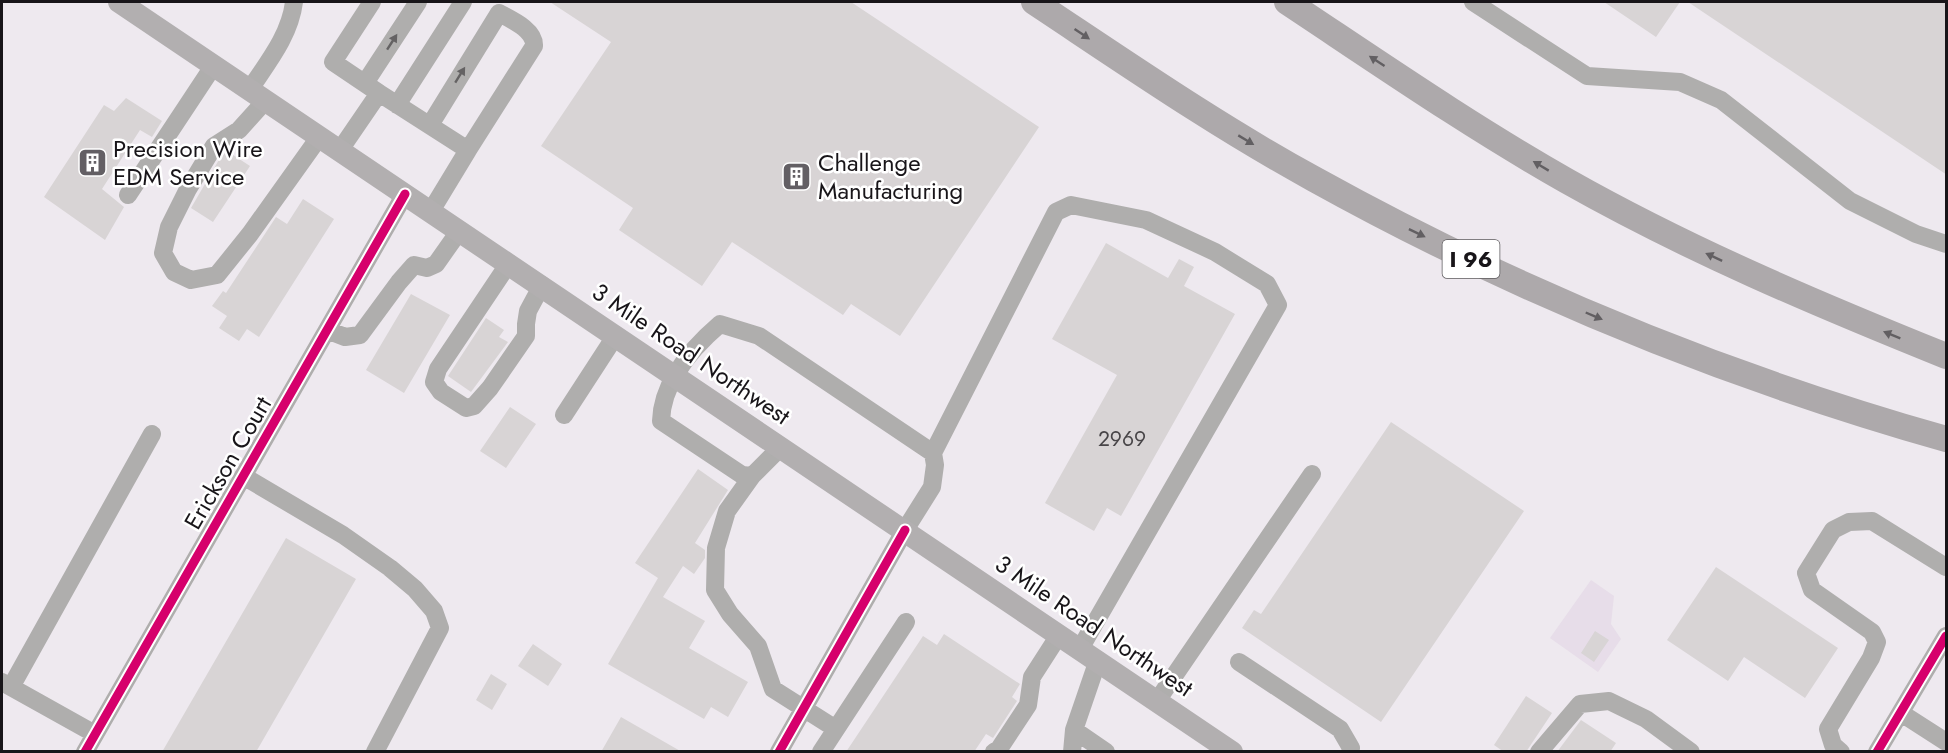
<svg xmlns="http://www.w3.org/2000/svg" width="1948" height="753" viewBox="0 0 1948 753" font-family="Jost,sans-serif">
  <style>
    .built { fill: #e7dde9 }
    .building { fill: #d8d4d5 }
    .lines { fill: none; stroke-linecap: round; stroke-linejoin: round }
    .minor { stroke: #afaead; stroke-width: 18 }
    .major { stroke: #b2afb0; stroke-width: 22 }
    .highway { stroke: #ada9ab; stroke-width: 26 }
    .cycleway-casing { stroke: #fff; stroke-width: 13 }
    .cycleway { stroke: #d6006c; stroke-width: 9 }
    .oneway { fill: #625f62 }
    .oneway2 { fill: #646263 }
    .labels { text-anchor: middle; stroke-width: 5; stroke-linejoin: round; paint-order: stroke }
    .number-label { font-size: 21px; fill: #484548 }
    .shield { fill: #fff; stroke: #5d5b5e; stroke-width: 1.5 }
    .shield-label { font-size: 22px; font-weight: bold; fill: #181519 }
    .poi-label { font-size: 24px; fill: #181519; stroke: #fff; text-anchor: start }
    .street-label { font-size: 24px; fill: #181519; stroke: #fff }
  </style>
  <rect width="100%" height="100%" fill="#eee9ef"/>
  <!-- built -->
  <path class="built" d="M1591,580L1614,596L1611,624L1621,639L1598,672L1550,638Z"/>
  <!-- building -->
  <path class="building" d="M550,2H851L1039,127L900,336L851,304L843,315L732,242L702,286L619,230L633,208L541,146L611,42Z
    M1604,2H1680L1656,37Z
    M1688,2H1947V175Z
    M126,98L162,121L152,137L140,130L102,189L124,207L105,240L44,197L104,105L114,111Z
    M227,151L250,166L213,222L191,208L220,158Z
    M303,199L334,219L259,337L247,329L239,341L219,328L227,316L212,306L223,291L226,293L276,217L287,224Z
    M1106,243L1168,278L1179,259L1194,267L1184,286L1235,314L1121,516L1107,508L1094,531L1045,503L1117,375L1052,339Z
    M411,294L450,315L404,393L366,370Z
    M486,318L504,330L499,337L508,342L471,392L448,376Z
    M510,407L536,424L506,468L480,451Z
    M1391,422L1524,511L1381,722L1242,628L1254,610L1261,614Z
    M698,469L728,490L695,543L705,550V558L694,574L683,566L663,597L705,621L689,648L748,682L728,717L711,707L704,719L608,664L658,578L635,563Z
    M286,538L356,579L256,752H162Z
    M1716,567L1838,648L1805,698L1744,657L1728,681L1667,640Z
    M1595,631L1609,640L1594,662L1581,653Z
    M944,634L1020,684L1012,697L1017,701L993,738L986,734L974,752H846L923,636L937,645Z
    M533,644L562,664L548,686L518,666Z
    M491,674L507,684L492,710L476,700Z
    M1526,696L1552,713L1526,752H1504L1494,745Z
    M621,717L682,752H601Z
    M1581,720L1616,743L1610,752H1557Z"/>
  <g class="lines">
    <!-- minor -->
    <path class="minor" d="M372,2L333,62L379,93
      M1473,2L1587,76L1680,82L1721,100L1850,201L1916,234L1946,244
      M365,83L418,2
      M250,89C268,62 290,35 294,2
      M266,100L239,130L214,146L188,189L169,227L163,253L174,272L191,280L217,275L250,234L320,136
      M397,105L463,2
      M430,125L499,13C512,20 535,30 534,46L468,150
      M340,150L379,93L468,150L431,211
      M128,195L214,65
      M509,263L438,369L434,382L441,392L466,408L474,406L490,388L526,336V324L528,311L542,285
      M327,330L345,337L360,335L399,282L414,265L427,268L436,264L460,230
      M564,415L616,335
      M933,453L1056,212L1071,205L1146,220L1215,252L1267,284L1278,305L1080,649
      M243,476L343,535L390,568L415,589L434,611L440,628L375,752
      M752,476L727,511L716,548L715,590L730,614L758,646L773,689L836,729
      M1239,662L1340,729L1351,748L1350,752
      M2,682L95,734
      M11,687L152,434
      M1157,701L1312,474
      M1901,713L1946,742
      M1074,730L1106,752
      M85,752L405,194
      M779,752L905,530L932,487L935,465L933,453L759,336L720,324C692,348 662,382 661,421L742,475L752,476L781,447
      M821,752L906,622
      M994,752L999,749L1028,705L1032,677L1059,635
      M1072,752L1074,730L1098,660
      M1539,752L1580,704L1609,701L1646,719L1691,752
      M1841,752L1833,745L1828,729L1871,658L1877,642L1872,632L1812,590L1806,573L1833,530L1849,522L1872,521L1946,567
      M1877,752L1946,636"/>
    <!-- major -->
    <path class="major" d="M119,2L1232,752"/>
    <!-- highway -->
    <path class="highway" d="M1034,2C1126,63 1217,126 1314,179C1514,290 1727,377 1946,439
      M1287,2C1379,63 1470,126 1567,181C1689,250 1817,304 1946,356"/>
    <defs>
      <path id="cycleway" d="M85,752L405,194
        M779,752L905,530
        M1877,752L1946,636"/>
    </defs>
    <!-- cycleway casing -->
    <use href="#cycleway" class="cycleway-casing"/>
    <!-- cycleway -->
    <use href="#cycleway" class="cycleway"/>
  </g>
  <!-- one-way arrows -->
  <defs><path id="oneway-solid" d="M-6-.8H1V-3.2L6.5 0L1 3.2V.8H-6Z" transform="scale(1.5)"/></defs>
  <g class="oneway">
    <use href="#oneway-solid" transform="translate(1082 34) rotate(34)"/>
    <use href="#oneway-solid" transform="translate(1377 61) rotate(-147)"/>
    <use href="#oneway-solid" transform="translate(1246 140) rotate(31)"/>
    <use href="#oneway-solid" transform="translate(1541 166) rotate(-149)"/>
    <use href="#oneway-solid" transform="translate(1417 233) rotate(26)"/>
    <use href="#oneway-solid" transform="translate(1714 257) rotate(-155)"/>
    <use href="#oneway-solid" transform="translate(1594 316) rotate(23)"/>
    <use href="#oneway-solid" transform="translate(1892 335) rotate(-158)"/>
  </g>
  <g class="oneway2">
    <use href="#oneway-solid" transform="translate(392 42) rotate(-57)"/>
    <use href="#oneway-solid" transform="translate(460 75) rotate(-58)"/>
  </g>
  <!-- icons -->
  <defs>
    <symbol id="building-square" viewBox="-11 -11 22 22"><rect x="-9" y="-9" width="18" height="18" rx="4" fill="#635f64" stroke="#fff"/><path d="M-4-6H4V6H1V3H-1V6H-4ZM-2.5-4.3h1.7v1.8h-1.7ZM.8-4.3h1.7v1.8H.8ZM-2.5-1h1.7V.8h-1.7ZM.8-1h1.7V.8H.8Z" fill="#fff"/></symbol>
  </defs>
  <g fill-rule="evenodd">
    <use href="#building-square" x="76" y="146" width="33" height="33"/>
    <use href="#building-square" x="780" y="160" width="33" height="33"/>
  </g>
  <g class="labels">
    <!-- number labels -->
    <g class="number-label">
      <text x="1122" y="446">2969</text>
    </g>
    <!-- shield labels -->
    <rect class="shield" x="1442.5" y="240" width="57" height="38" rx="4.5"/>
    <g class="shield-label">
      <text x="1471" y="267">I 96</text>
    </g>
    <!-- poi labels -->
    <g class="poi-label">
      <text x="113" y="157">Precision Wire<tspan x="113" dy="28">EDM Service</tspan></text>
      <text x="818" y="171">Challenge<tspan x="818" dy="28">Manufacturing</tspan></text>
    </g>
    <!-- street labels -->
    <g class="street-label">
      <text transform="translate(691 354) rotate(34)" y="8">3 Mile Road Northwest</text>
      <text transform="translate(228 463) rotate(-60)" y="8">Erickson Court</text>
      <text transform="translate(1094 626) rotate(34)" y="8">3 Mile Road Northwest</text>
    </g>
  </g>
  <!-- border -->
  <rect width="1948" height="753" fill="none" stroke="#181519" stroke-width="6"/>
</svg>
